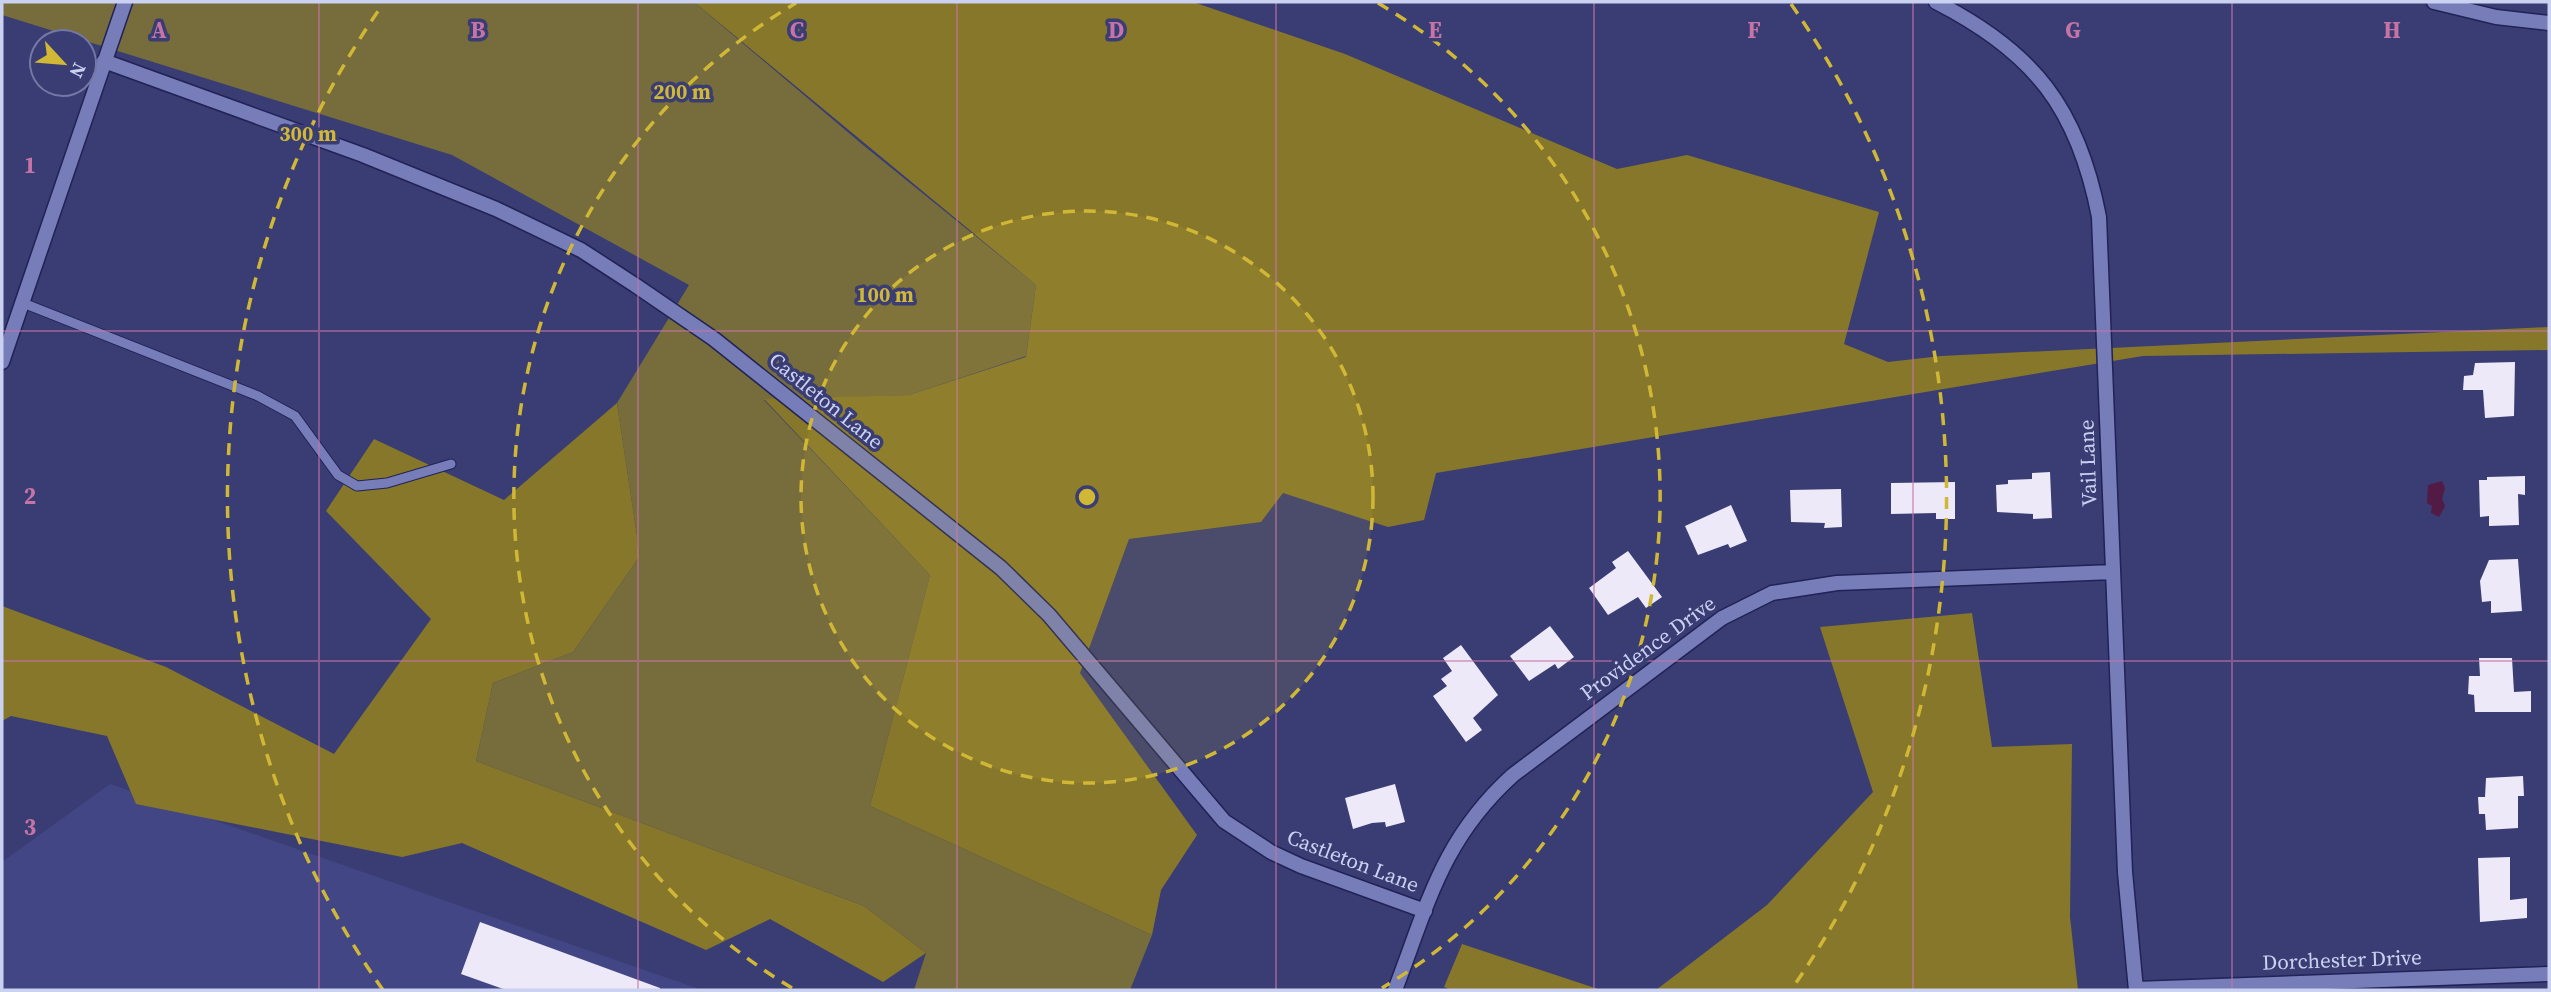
<svg xmlns="http://www.w3.org/2000/svg" width="2551" height="992" viewBox="0 0 2551 992" font-family="'Source Serif 4',serif">
  <style>
    .built { fill: #424684 }
    .green { fill: #766c3c }
    .forest { fill: #87772a }
    .water { fill: #521b45 }
    .building { fill: #ede9f8 }
    .lines { fill: none; stroke-linecap: round; stroke-linejoin: round }
    .lane-casing { stroke: #212256; stroke-width: 11 }
    .street-casing { stroke: #212256; stroke-width: 17 }
    .lane { stroke: #767db9; stroke-width: 9 }
    .street { stroke: #767db9; stroke-width: 14 }
    .grid { fill: none; stroke: #c674a6; stroke-width: 2; stroke-opacity: 0.55 }
    .ring { fill: none; stroke: #d0b836; stroke-width: 3.5; stroke-dasharray: 12 9 }
    .labels { text-anchor: middle; stroke-width: 7; stroke-linejoin: round; paint-order: stroke }
    .street-label { font-size: 21px; fill: #cbd1f1; stroke: #393d73 }
    .grid-label { font-size: 23px; text-anchor: middle; font-weight: bold; fill: #c674a6; stroke: #393d73; stroke-width: 7; stroke-linejoin: round; paint-order: stroke }
    .centre { fill: #d0b836; stroke: #393d73; stroke-width: 3.5 }
    .ring-label { font-size: 21px; text-anchor: middle; font-weight: bold; fill: #d0b836; stroke: #393d73; stroke-width: 7; stroke-linejoin: round; paint-order: stroke }
  </style>
  <rect width="100%" height="100%" fill="#393d73"/>
  <!-- built -->
  <path class="built" d="M110,784L702,990H2V862Z"/>
  <!-- green -->
  <path class="green" d="M2,2H694L863,145L1036,285L1026,356L909,395L764,400L930,575L870,806L1152,935L1130,990H914L926,953L864,906L476,761L493,683L573,652L640,556L617,403L689,285L452,155L2,15Z"/>
  <!-- forest -->
  <path class="forest" d="M694,2H1193L1345,54L1617,169L1687,155L1879,212L1844,344L1888,362L1941,356L2549,327V350L2143,356L1436,473L1424,520L1388,527L1283,493L1261,522L1129,539L1080,673L1197,835L1161,890L1152,935L870,806L930,575L764,399L909,395L1026,357L1036,285Z
    M617,403L640,556L573,652L493,683L476,761L864,906L926,953L883,982L770,919L706,950L462,843L402,857L136,804L107,736L11,716L2,721V606L166,667L334,754L431,619L326,511L374,439L504,500Z
    M1972,613L1992,747L2072,744L2070,917L2078,990H1656L1767,905L1873,792L1820,627Z
    M1462,944L1601,990H1452L1444,987Z"/>
  <!-- water -->
  <path class="water" d="M2442,481L2445,488L2442,499L2445,506L2439,517L2431,513L2432,506L2427,503L2428,485Z"/>
  <!-- building -->
  <path class="building" d="M2515,362L2514,416L2485,418L2483,390H2463L2464,376L2473,375L2475,363Z
    M2050,472L2052,518L2033,519V514L1997,512L1996,485L2008,484V480L2032,479V473Z
    M2525,476V495L2518,494L2519,525L2489,526V516L2480,517L2479,480H2487V477Z
    M1955,482V519H1936V513L1891,514V483Z
    M1841,489L1842,527L1824,528L1825,523L1791,522L1790,490Z
    M1731,505L1747,541L1730,548L1728,544L1698,555L1685,526Z
    M1628,551L1662,597L1646,608L1638,597L1608,615L1589,588L1616,568L1612,562Z
    M2518,559L2522,611L2491,613V601L2482,602L2480,581L2489,560Z
    M1550,626L1574,657L1558,669L1555,664L1529,681L1510,656Z
    M1461,645L1498,695L1473,718L1482,730L1466,742L1433,696L1447,686L1441,679L1452,671L1443,658Z
    M2479,658H2512L2514,692L2531,691V712H2475L2474,695L2468,694L2469,676H2480Z
    M2523,776L2524,796H2518V828L2486,830L2485,814H2479L2478,797H2485L2486,778Z
    M1395,784L1405,822L1386,827L1385,822L1372,823L1353,829L1345,798Z
    M2510,857V900L2527,898V918L2480,922L2478,858Z
    M480,922L660,988V990H506L461,974Z"/>
  <g class="lines">
    <defs>
      <path id="lane" d="M23,303L258,396L295,416L338,475L357,486L387,483L451,464"/>
      <path id="street" d="M1936,2C2034,52 2078,108 2099,217L2125,872L2136,990
        M2434,2L2496,17L2549,23
        M104,61L363,155L496,209L581,250L635,285L714,339L1001,568L1049,615L1224,821L1271,852L1301,866L1425,911
        M2,362L125,2
        M2136,989L2549,974
        M1395,990C1428,904 1442,839 1513,775L1722,618L1772,593L1837,583L2113,572"/>
    </defs>
    <!-- lane casing -->
    <use href="#lane" class="lane-casing"/>
    <!-- street casing -->
    <use href="#street" class="street-casing"/>
    <!-- lane -->
    <use href="#lane" class="lane"/>
    <!-- street -->
    <use href="#street" class="street"/>
  </g>
  <!-- grid -->
  <path class="grid" d="M319,2V990M638,2V990M957,2V990M1276,2V990M1594,2V990M1913,2V990M2232,2V990M2,331H2549M2,661H2549"/>
  <!-- distance rings -->
  <circle cx="1087" cy="497" r="286" fill="#d0b836" fill-opacity=".12"/>
  <g class="ring">
    <circle cx="1087" cy="497" r="286"/>
    <path d="M792 988A573 573 0 0 1 796 3M1378 3A573 573 0 0 1 1382 988"/>
    <path d="M383 990A859 859 0 0 1 383 4M1791 4A859 859 0 0 1 1791 990"/>
  </g>
  <g class="labels">
    <!-- street labels -->
    <g class="street-label">
      <text transform="translate(826 401) rotate(39)" y="7">Castleton Lane</text>
      <text transform="translate(2088 463) rotate(-92)" y="7">Vail Lane</text>
      <text transform="translate(1648 648) rotate(-36)" y="7">Providence Drive</text>
      <text transform="translate(1353 861) rotate(21)" y="7">Castleton Lane</text>
      <text transform="translate(2342 960) rotate(-2)" y="7">Dorchester Drive</text>
    </g>
  </g>
  <g class="grid-label">
    <text x="159" y="38">A</text>
    <text x="478" y="38">B</text>
    <text x="797" y="38">C</text>
    <text x="1116" y="38">D</text>
    <text x="1435" y="38">E</text>
    <text x="1754" y="38">F</text>
    <text x="2073" y="38">G</text>
    <text x="2392" y="38">H</text>
    <text x="30" y="173">1</text>
    <text x="30" y="504">2</text>
    <text x="30" y="835">3</text>
  </g>
  <circle cx="1087" cy="497" r="10" class="centre"/>
  <g class="ring-label">
    <text x="682" y="99">200 m</text>
    <text x="308" y="141">300 m</text>
    <text x="885" y="302">100 m</text>
  </g>
  <!-- border -->
  <rect width="2551" height="992" fill="none" stroke="#cbd1f1" stroke-width="7"/>
  <!-- north arrow -->
  <g transform="translate(63 63) rotate(116)"><circle r="33" fill="#393d73" stroke="#7378a5" stroke-width="2"/>
  <path d="M0-5L12 26L0 18L-12 26Z" fill="#d0b836"/>
  <text y="-10" font-size="19" font-weight="bold" text-anchor="middle" fill="#cbd1f1">N</text>
  </g>
</svg>
